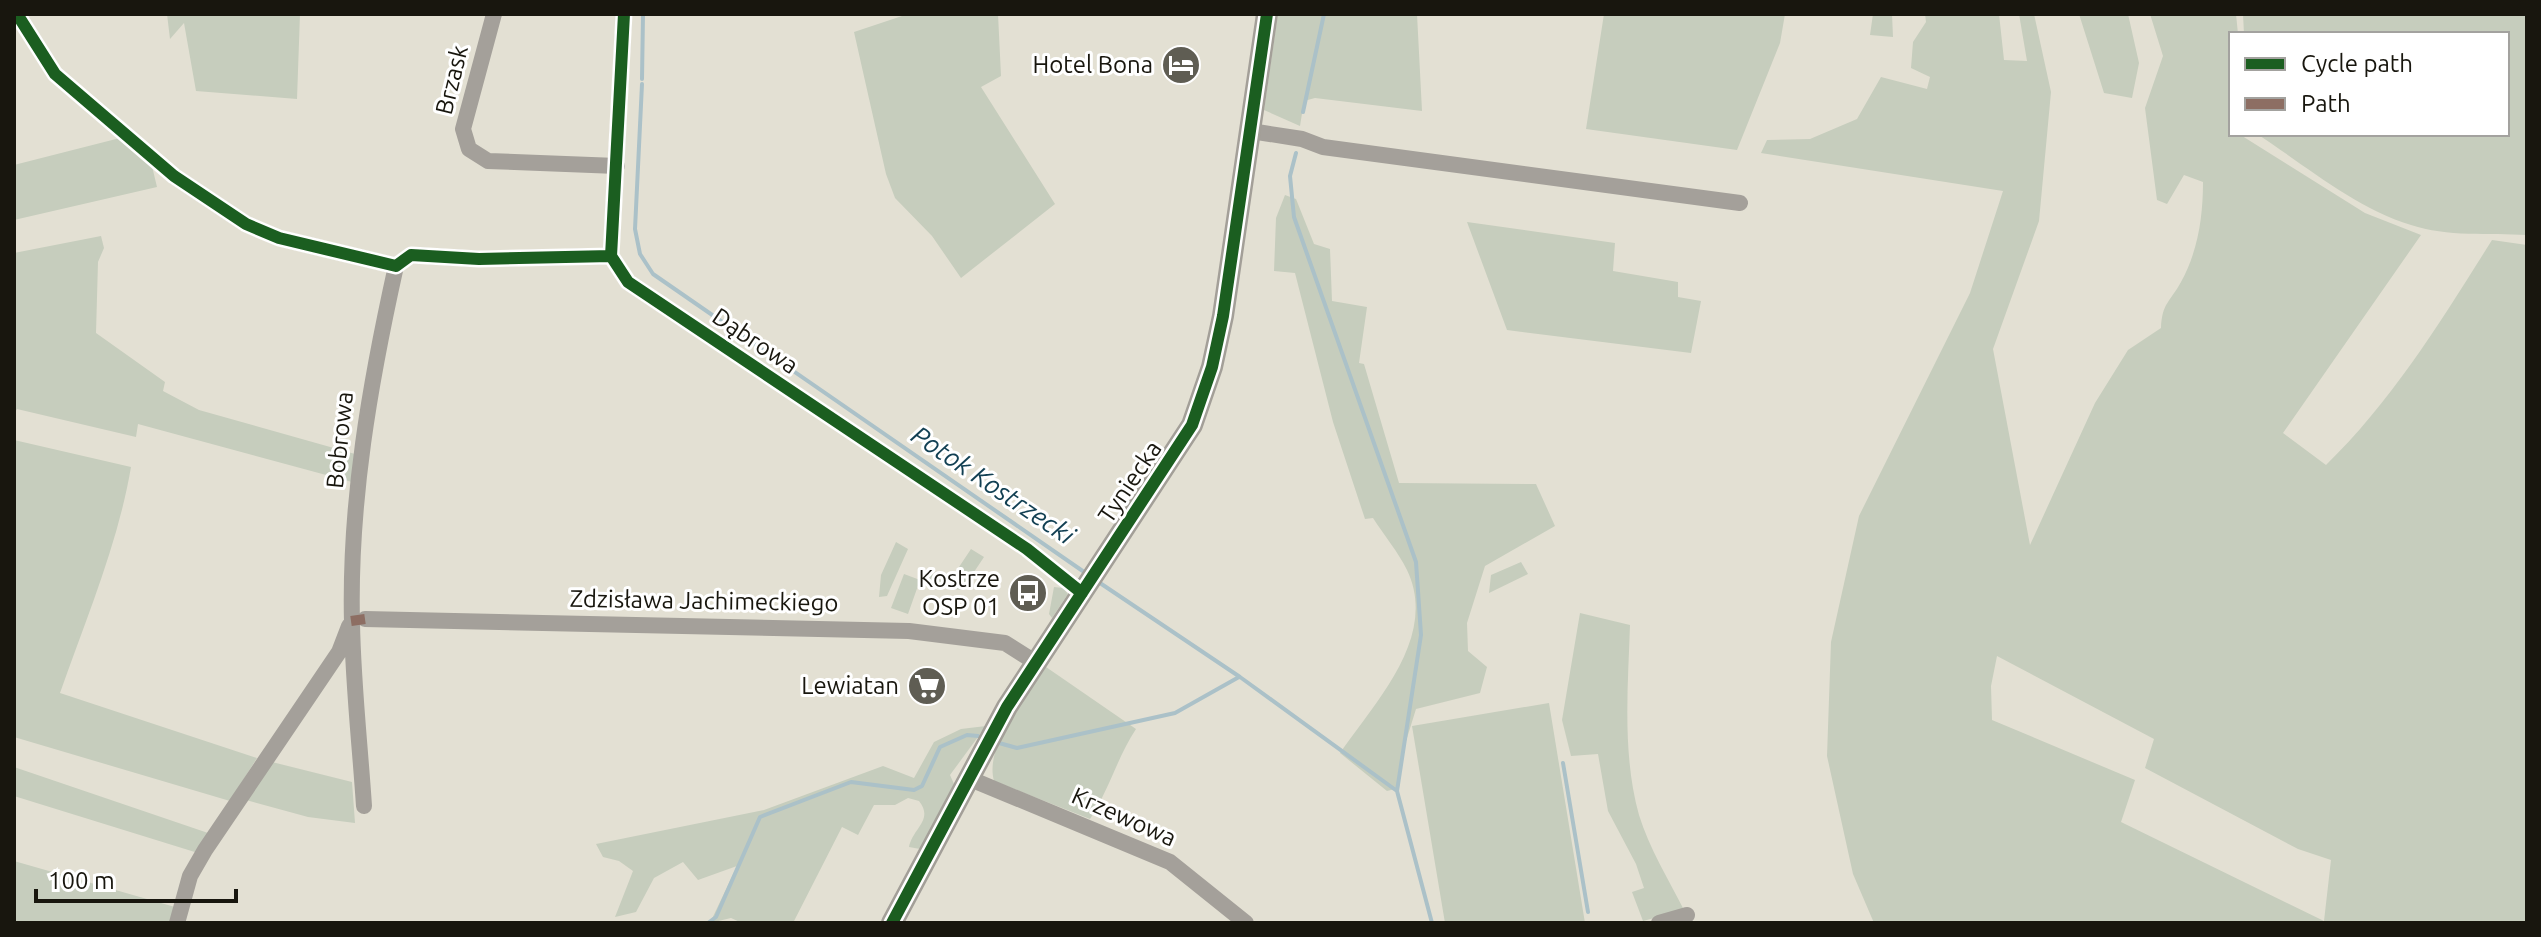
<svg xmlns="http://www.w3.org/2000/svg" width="2541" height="937" viewBox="0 0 2541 937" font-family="Ubuntu,sans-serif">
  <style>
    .green { fill: #c6cdbd; fill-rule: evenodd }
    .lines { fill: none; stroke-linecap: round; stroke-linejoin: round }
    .stream { stroke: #abc1c8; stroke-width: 4 }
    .street { stroke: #a4a09a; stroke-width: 16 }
    .secondary { stroke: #a39f98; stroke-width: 22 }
    .quiet { stroke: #8d6e63; stroke-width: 10; stroke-dasharray: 20 10; stroke-linecap: butt }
    .cycleway-casing { stroke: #fff; stroke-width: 17 }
    .cycleway { stroke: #1b5e20; stroke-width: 12 }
    .labels { text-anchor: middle; stroke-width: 6; stroke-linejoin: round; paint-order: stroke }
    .poi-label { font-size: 24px; fill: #18160e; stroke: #fff; text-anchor: end }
    .street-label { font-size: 24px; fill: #18160e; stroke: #fff }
    .water-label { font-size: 26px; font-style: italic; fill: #113f52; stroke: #fff }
  </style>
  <rect width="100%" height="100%" fill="#e3e0d3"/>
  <!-- green -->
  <path class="green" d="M167,14H300L297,99L196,91L184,23L170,39Z
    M908,14H998L1001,76L981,87L1055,204L961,278L932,236L895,198L886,174L854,32Z
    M1278,14H1417L1422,111L1315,98L1304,101L1300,126L1264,110Z
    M1604,14H1785L1780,43L1737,150L1586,129Z
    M1873,14H1892L1893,37L1870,35Z
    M1925,14H1999L2004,60L2027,61L2019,14H2034L2051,92L2039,221L1993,349L2030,545L2095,403L2128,350L2161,328C2162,303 2170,302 2181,282C2198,251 2203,217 2203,182L2184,175L2167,204L2157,200L2145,108L2163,56L2150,14H2236L2238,34H2231V134H2239L2365,213L2421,235L2283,433L2326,465C2393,400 2443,318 2492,240L2527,245V923H1874L1853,874L1827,756L1831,642L1859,516L1970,293L2003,191L1761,153L1767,140L1810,139L1857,119L1881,77L1927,89L1930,77L1911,68L1913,42L1926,22ZM1997,656L2154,739L2145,768L2298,849L2331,860L2324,921L2121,822L2135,780L1992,720L1991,686Z
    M2079,14H2128L2139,63L2132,98L2104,93Z
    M2243,14H2527V235C2489,233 2447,237 2411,225C2355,208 2305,165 2257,134H2507V34H2244Z
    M120,138L151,162L157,187L14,220V165Z
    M1285,195L1296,199L1314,244L1330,249L1332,301L1367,307L1359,363L1364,364L1399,483L1536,484L1555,526L1485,566L1467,623L1468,651L1487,667L1480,693L1416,709L1402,754L1399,788L1387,791L1340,753C1375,702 1439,637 1407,570C1398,552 1384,535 1373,518L1365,519L1333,422L1295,273L1274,271L1276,218Z
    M1467,222L1615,243L1613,271L1678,282V297L1701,301L1691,353L1507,330Z
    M101,236L104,248L98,262L96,333L165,382L163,391L199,410L355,454L352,482L138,424L136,437L17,409L14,414V253Z
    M14,440L131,467C118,544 86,619 60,693L257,758L230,801L14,737Z
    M896,542L908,549L887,596L879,597L881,575Z
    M971,549L984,557L962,590L923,584V575L955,573Z
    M1521,562L1528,574L1489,593L1491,575Z
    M904,574L920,580L908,614L891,608Z
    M1054,587L1063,588L1068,594L1052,618L1049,614Z
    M1580,613L1630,625C1628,687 1622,754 1639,815C1649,848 1669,880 1684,910L1643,921L1632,892L1644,888L1636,864L1608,811L1598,754L1571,756L1562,720Z
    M1046,667L1136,729C1117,758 1109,790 1090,819L994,781C984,744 1027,697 1046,667Z
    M1549,703L1585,923H1445L1412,726Z
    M986,726L950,775L954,784L920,849L909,847C913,828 934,820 919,801L908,798L895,805H874L858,835L842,827L793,923H742L731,918L710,923L737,866L698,880L683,862L654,878L636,912L615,917L633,871L619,861L603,857L596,844L764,810L883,766L914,778L934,742L961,729Z
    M272,762L352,782L355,823L308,817L246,800Z
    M14,767L211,834L198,853L14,796Z
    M14,861L175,907L170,923H14Z"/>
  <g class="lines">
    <!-- stream -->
    <path class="stream" d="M642,79L643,14
      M642,84L635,229L640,254L653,274L1087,574
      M1303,112L1324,14
      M1296,153L1290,176L1294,217L1416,562L1421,635L1397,791
      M1097,581L1240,677L1397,791L1432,923
      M999,743L1017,748L1175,713L1239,677
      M1563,763L1588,912
      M708,923L716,917L760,817L851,782L914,790L922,786L940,747L967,735L978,736"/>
    <!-- street -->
    <path class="street" d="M17,14L55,74L174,176L246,224L279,238L396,266L411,255L479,259L611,256
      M494,14L463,129L469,149L488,161L617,166
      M624,14L611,256L628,282L1027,549L1082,593
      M1251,131L1302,139L1323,147L1740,203
      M365,619L909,631L1005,643L1035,662
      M968,778L1170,862L1246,923
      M364,806C360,745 353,684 352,623C349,502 370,383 396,266
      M177,923L190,876L205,850L339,652L349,626
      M1659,923L1687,915"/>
    <!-- secondary -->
    <path class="secondary" d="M892,923L1007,707L1192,425L1212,367L1223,316L1267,14"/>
    <!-- quiet -->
    <path class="quiet" d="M351,621L365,619"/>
    <defs>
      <path id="cycleway" d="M17,14L55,74L174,176L246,224L279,238L396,266L411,255L479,259L611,256
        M624,14L611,256L628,282L1027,549L1082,593
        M892,923L1007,707L1192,425L1212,367L1223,316L1267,14"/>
    </defs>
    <!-- cycleway casing -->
    <use href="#cycleway" class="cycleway-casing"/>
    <!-- cycleway -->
    <use href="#cycleway" class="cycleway"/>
  </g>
  <!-- icons -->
  <defs>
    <symbol id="hotel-disc" viewBox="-11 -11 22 22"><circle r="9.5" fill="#5f5d53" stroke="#fff"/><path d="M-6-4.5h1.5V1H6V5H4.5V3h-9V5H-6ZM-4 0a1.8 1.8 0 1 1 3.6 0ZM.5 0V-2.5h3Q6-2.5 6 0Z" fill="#fff"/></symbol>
    <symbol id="bus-disc" viewBox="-11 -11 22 22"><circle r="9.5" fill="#5f5d53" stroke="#fff"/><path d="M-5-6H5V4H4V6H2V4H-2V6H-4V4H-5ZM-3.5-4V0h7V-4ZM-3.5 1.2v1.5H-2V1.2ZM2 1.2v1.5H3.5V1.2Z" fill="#fff"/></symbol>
    <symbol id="supermarket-disc" viewBox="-11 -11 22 22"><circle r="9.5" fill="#5f5d53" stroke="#fff"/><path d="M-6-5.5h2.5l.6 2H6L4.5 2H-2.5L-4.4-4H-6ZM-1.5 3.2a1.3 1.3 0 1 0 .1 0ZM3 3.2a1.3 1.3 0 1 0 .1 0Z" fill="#fff"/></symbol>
  </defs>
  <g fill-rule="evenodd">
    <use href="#hotel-disc" x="1159" y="43" width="44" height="44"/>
    <use href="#bus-disc" x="1006" y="571" width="44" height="44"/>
    <use href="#supermarket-disc" x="905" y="664" width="44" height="44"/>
  </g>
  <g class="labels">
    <!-- poi labels -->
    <g class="poi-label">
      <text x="1153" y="73">Hotel Bona</text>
      <text x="1000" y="587">Kostrze<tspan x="1000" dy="28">OSP 01</tspan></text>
      <text x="899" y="694">Lewiatan</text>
    </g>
    <!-- street labels -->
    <g class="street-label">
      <text transform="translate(452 80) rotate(-76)" y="8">Brzask</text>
      <text transform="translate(755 341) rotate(34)" y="8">Dąbrowa</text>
      <text transform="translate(340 440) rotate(-84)" y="8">Bobrowa</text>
      <text transform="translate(1130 482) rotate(-56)" y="8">Tyniecka</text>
      <text transform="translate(704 601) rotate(1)" y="8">Zdzisława Jachimeckiego</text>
      <text transform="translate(1124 817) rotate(24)" y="8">Krzewowa</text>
    </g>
    <!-- water labels -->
    <g class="water-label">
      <text transform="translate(993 485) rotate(34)" y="9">Potok Kostrzecki</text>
    </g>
  </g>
  <!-- border -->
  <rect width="2541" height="937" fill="none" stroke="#18160e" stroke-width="32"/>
  <!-- legend -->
  <rect x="2229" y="32" width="280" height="104" fill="#ffffff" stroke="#a3a29f" stroke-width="2"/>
  <rect x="2245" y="58" width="40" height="12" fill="#1b5e20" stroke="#a3a29f" stroke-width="2"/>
  <text x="2301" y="72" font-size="24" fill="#18160e">Cycle path</text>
  <rect x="2245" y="98" width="40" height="12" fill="#8d6e63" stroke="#a3a29f" stroke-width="2"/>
  <text x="2301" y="112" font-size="24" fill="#18160e">Path</text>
  <!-- scale -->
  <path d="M36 889v12h200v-12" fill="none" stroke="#18160e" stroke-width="4"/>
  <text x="48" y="889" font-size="24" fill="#18160e" stroke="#ffffff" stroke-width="6" paint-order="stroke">100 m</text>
</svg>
